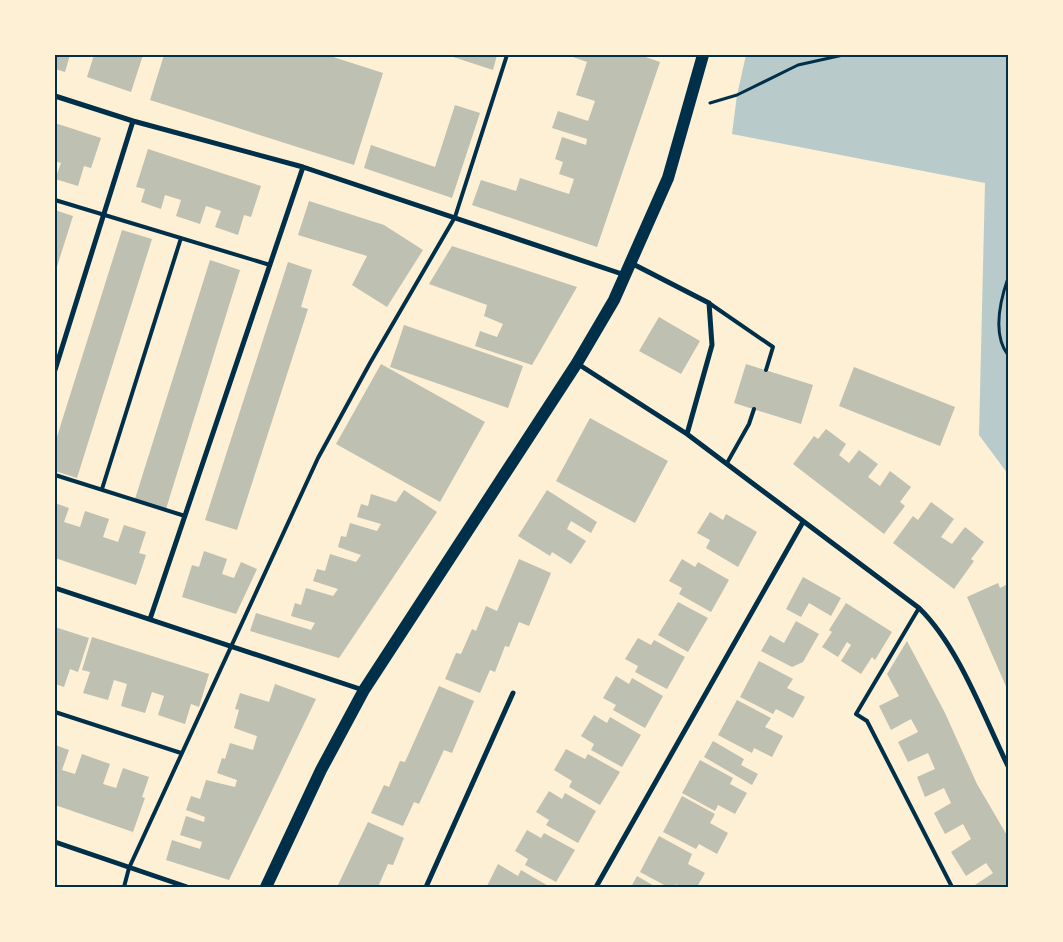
<svg xmlns="http://www.w3.org/2000/svg" width="1063" height="942" viewBox="0 0 1063 942" font-family="'IBM Plex Sans',sans-serif">
  <style>
    .green { fill: #b9caca }
    .building { fill: #bec0b2 }
    .lines { fill: none; stroke-linecap: round; stroke-linejoin: round }
    .path { stroke: #003049; stroke-width: 3 }
    .service { stroke: #003049; stroke-width: 4 }
    .minor { stroke: #003049; stroke-width: 5 }
    .primary { stroke: #003049; stroke-width: 12 }
    .neatline { fill: none; stroke: #003049; stroke-width: 2 }
  </style>
  <rect width="100%" height="100%" fill="#fdf0d5"/>
  <!-- green -->
  <path class="green" d="M746,55H1008V474L979,435L985,183L732,134L737,95Z"/>
  <!-- building -->
  <path class="building" d="M55,55H70L65,72L55,69Z
    M94,55H143L131,92L87,77Z
    M164,55H327L383,73L354,165L150,100Z
    M447,55H497L493,70Z
    M567,55H640L660,62L597,247L472,205L481,180L516,191L520,178L569,194L574,179L559,174L563,162L555,159L562,137L586,145L587,139L552,128L558,111L588,121L595,101L576,95L587,62Z
    M455,105L480,113L452,198L364,168L371,145L435,167Z
    M55,123L101,138L91,168L84,166L78,186L55,179L61,163L55,161Z
    M148,149L261,186L251,217L244,215L238,235L215,227L221,211L206,206L200,224L176,216L181,200L165,195L161,209L141,202L145,189L136,187Z
    M309,201L384,225L423,250L387,307L352,285L367,256L298,235Z
    M55,210L73,216L55,273Z
    M122,230L152,239L77,478L55,471V443Z
    M452,246L577,287L532,365L475,346L480,331L497,337L503,324L484,316L487,305L429,284Z
    M210,260L240,270L166,509L135,499Z
    M288,262L312,270L301,307L308,309L237,530L205,520Z
    M659,317L700,341L681,374L639,351Z
    M404,325L523,366L508,408L390,367Z
    M381,364L485,422L440,502L336,444Z
    M746,364L813,385L801,424L734,403Z
    M854,367L955,407L940,446L839,406Z
    M590,418L668,461L635,523L556,481Z
    M826,429L846,444L839,455L849,463L859,450L878,464L868,477L880,486L890,471L911,487L900,502L905,506L884,534L793,464L814,436L818,439Z
    M404,490L437,512L339,658L250,631L256,613L311,630L315,623L291,616L295,603L301,605L306,588L333,596L338,589L313,581L317,569L325,571L330,554L356,562L361,555L338,547L341,536L346,537L350,523L377,531L381,524L357,517L361,504L368,506L371,494L396,502Z
    M547,490L597,522L591,533L571,521L567,529L586,541L571,564L552,552L550,556L518,536Z
    M931,502L954,519L941,537L952,544L965,527L984,542L971,559L974,561L954,589L893,543L913,516L918,520Z
    M55,503L69,508L64,522L80,527L85,511L109,519L103,537L118,542L124,525L146,532L139,553L146,555L136,585L55,558Z
    M710,512L723,520L726,514L757,532L738,567L706,548L710,540L697,533Z
    M204,551L227,559L222,574L234,578L241,562L257,569L236,614L182,597L192,565L199,567Z
    M519,559L551,573L529,626L519,622L509,647L505,646L495,672L490,670L480,693L445,679L456,653L461,654L472,629L476,631L486,606L497,611Z
    M682,559L695,567L698,562L729,580L711,612L679,594L682,588L669,581Z
    M803,577L841,598L831,616L809,603L801,617L786,609Z
    M998,583L1000,588L1008,584V691L967,597Z
    M678,602L708,618L688,652L658,635Z
    M846,603L892,632L875,660L872,657L861,674L841,661L851,645L847,642L838,657L822,647L832,632L829,630Z
    M796,621L819,634L803,662L792,667L761,651L770,635L784,643Z
    M55,627L89,638L78,672L70,669L64,687L55,684Z
    M92,637L209,674L199,707L191,704L185,724L158,715L164,696L152,692L145,713L121,706L127,684L114,680L108,700L83,693L90,672L82,670Z
    M638,638L651,645L654,640L685,657L667,689L635,672L638,666L625,659Z
    M907,641L945,713L977,784L1008,837V887H972L993,873L986,863L966,876L951,852L971,839L963,824L945,834L934,813L951,803L944,788L925,797L917,777L935,769L928,753L908,762L898,742L918,732L916,728L911,719L891,730L879,706L899,696L887,674Z
    M759,661L793,679L787,688L805,697L793,718L776,709L773,714L740,697Z
    M616,676L629,684L632,678L663,696L645,728L613,710L616,705L603,698Z
    M275,684L316,699L229,880L166,860L172,840L200,849L202,842L180,835L186,816L204,822L205,817L186,810L191,796L200,799L206,780L235,787L237,780L217,773L222,758L225,759L230,743L253,750L257,736L234,728L239,710L235,709L240,693L269,702Z
    M439,686L474,701L452,753L444,750L419,804L414,802L403,826L371,813L384,785L389,787L400,761L405,762Z
    M737,700L771,718L765,727L783,736L772,757L754,748L752,753L718,735Z
    M594,715L607,723L610,717L641,735L622,767L591,750L594,744L581,736Z
    M713,741L744,759L741,765L758,774L752,785L704,757Z
    M55,745L69,750L62,770L75,774L82,754L110,764L103,784L116,788L123,768L149,777L142,797L145,798L133,832L55,805Z
    M566,749L585,759L588,754L620,772L600,805L569,787L572,781L554,770Z
    M700,760L733,778L730,784L747,793L735,814L718,805L715,811L682,793Z
    M549,791L562,799L565,793L596,811L578,843L546,825L549,820L536,812Z
    M682,796L715,814L710,823L728,833L717,854L699,844L696,849L663,832Z
    M368,822L404,838L393,865L388,864L378,887H337Z
    M527,830L541,838L544,833L575,850L556,882L525,865L528,859L515,851Z
    M659,836L692,854L688,864L705,873L697,887H681L676,884L675,887H668L640,872Z
    M498,864L518,876L521,870L550,887H489L487,886Z
    M637,876L656,887H631Z"/>
  <g class="lines">
    <!-- path -->
    <path class="path" d="M710,103L737,95L798,65L843,55
      M1008,278C1000,301 992,334 1008,355"/>
    <!-- service -->
    <path class="service" d="M55,200L270,265
      M709,303L773,347L766,370
      M727,463L749,424L754,409
      M55,475L185,516
      M102,489L181,238
      M919,608L856,714L867,721L952,887
      M55,712L181,753
      M124,887L129,868L318,458L370,363L455,217L507,55"/>
    <!-- minor -->
    <path class="minor" d="M55,96L133,121L303,167L625,275
      M631,263L709,303L712,345L687,434
      M578,364L687,434L919,608C959,647 983,715 1008,766
      M55,370L133,121
      M55,588L363,690
      M150,619L303,167
      M55,842L187,887
      M426,887L513,693
      M596,887L803,522"/>
    <!-- primary -->
    <path class="primary" d="M266,887L321,770L364,690L577,363L614,300L668,178L703,55"/>
  </g>
  <!-- border -->
  <rect width="1063" height="942" fill="none" stroke="#fdf0d5" stroke-width="112"/>
  <rect x="56" y="56" width="951" height="830" class="neatline"/>
</svg>
